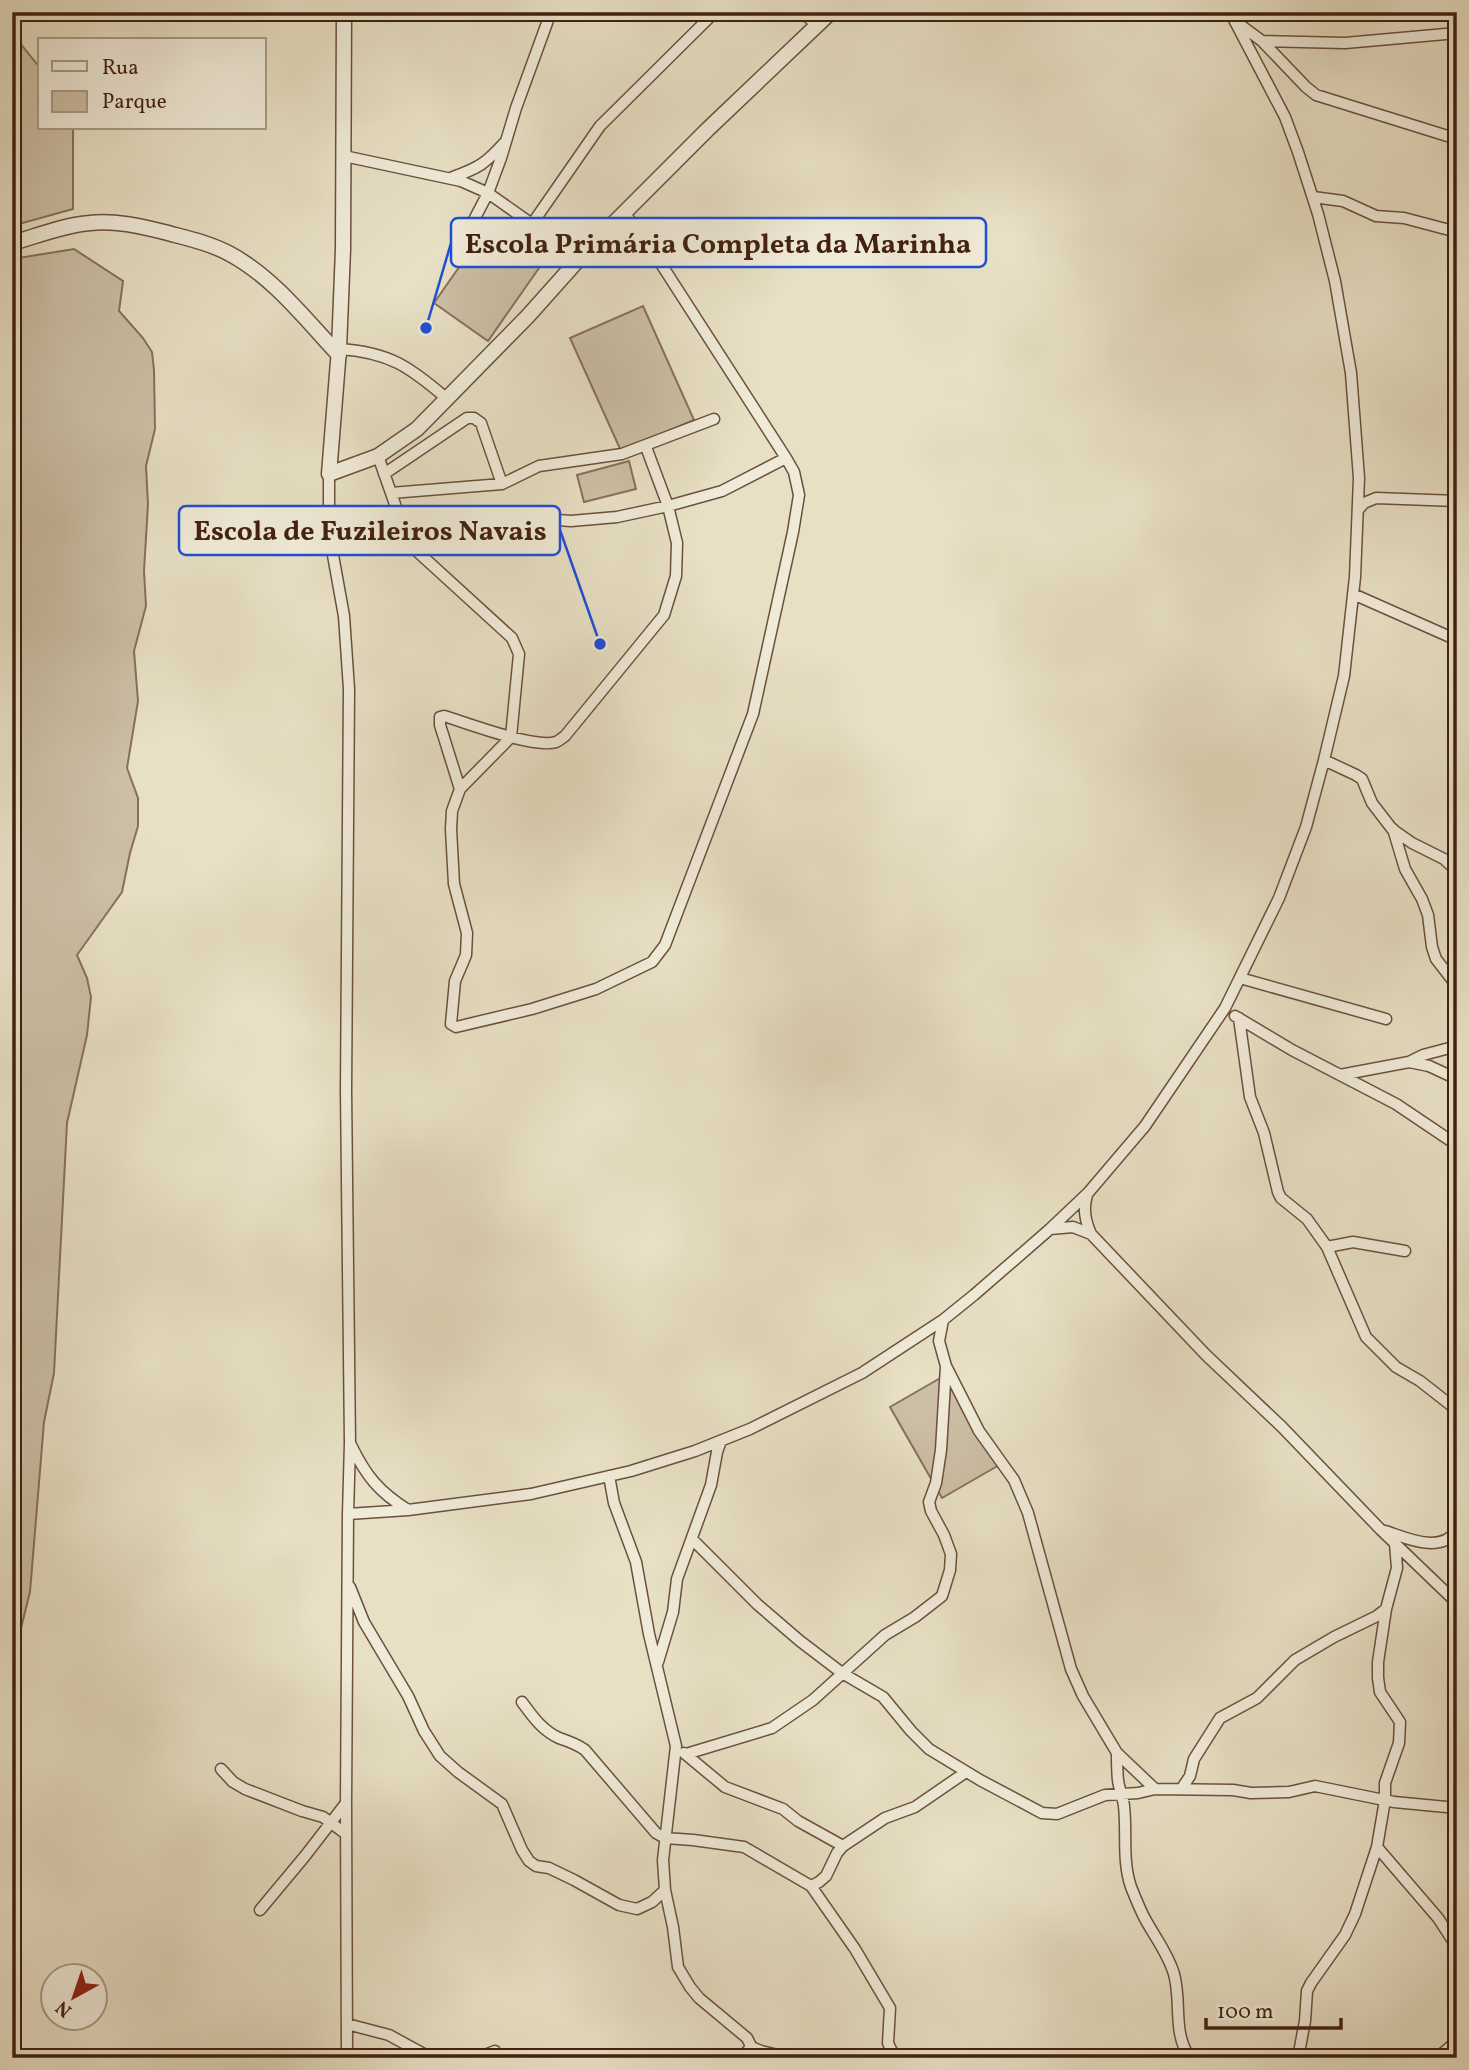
<svg xmlns="http://www.w3.org/2000/svg" width="1469" height="2070" viewBox="0 0 1469 2070" font-family="Vollkorn,serif">
  <style>
    .green { fill: #ccbfa6; stroke: #87705b; stroke-width: 2 }
    .lines { fill: none; stroke-linecap: round; stroke-linejoin: round }
    .minor-casing { stroke: #6c503d; stroke-width: 13 }
    .tertiary-casing { stroke: #6c503d; stroke-width: 17 }
    .minor { stroke: #f0ebd9; stroke-width: 10 }
    .tertiary { stroke: #f0ebd9; stroke-width: 14 }
    .leader { fill: none; stroke: #1d4ed8; stroke-width: 2.5 }
    .callout-dot { fill: #1d4ed8; stroke: #f0ebd9; stroke-width: 2.5 }
    .callout { fill: #f0ebd9; stroke: #1d4ed8; stroke-width: 2.5 }
    .callout-label { font-size: 28px; text-anchor: middle; font-weight: bold; fill: #422010 }
  </style>
  <rect width="100%" height="100%" fill="#e8e0c5"/>
  <filter id="stains"><feTurbulence type="fractalNoise" baseFrequency=".00286" numOctaves="4"/><feColorMatrix values="0 0 0 0 .2 0 0 0 0 .09 0 0 0 0 .02 0 0 0 .5 -.17"/></filter>
  <radialGradient id="worn" r=".72"><stop offset=".6" stop-color="#630" stop-opacity="0"/><stop offset="1" stop-color="#630" stop-opacity=".3"/></radialGradient>
  <!-- green -->
  <path class="green" d="M12,33L40,68V128H73V209L12,226Z
    M485,230L539,268L488,341L434,303Z
    M74,249L123,281L119,311L143,338L152,352L154,370L155,429L146,466L148,504L144,571L146,606L134,651L138,701L127,768L138,798V826L130,853L122,892L77,955L87,978L91,997L87,1035L67,1123L54,1373L44,1422L30,1592L12,1664V259Z
    M643,306L694,420L621,451L570,338Z
    M629,461L636,489L584,502L577,475Z
    M949,1373L1001,1464L942,1498L890,1407Z
    M12,1978L19,2058H12Z"/>
  <g class="lines">
    <defs>
      <path id="minor" d="M803,12L817,26
        M1239,24L1262,41L1306,87L1316,95L1457,139
        M1262,41L1345,43L1457,33
        M1454,137L1457,161
        M344,156L461,181L488,193L532,224L586,251
        M1457,165L1454,198L1457,216
        M453,177C479,168 486,163 505,142
        M1313,197L1343,201L1376,216L1404,218L1457,232
        M532,224L600,126L715,12
        M464,239L488,193L501,158L516,108L551,12
        M339,349C389,352 410,367 446,398
        M378,456L409,544L512,638L519,654L511,737L460,789L452,811L451,829L454,884L467,933L466,955L455,981L451,1024L456,1027L532,1009L596,989L652,962L665,945L753,714L793,532L799,495L794,472L786,458L645,239L624,213
        M329,474V533L344,616L349,689L346,1091L350,1443L348,1514L346,1803L347,2058
        M384,474L467,418H474L481,423L502,484
        M391,493L502,484L539,466L622,454L714,419
        M1358,510L1364,503L1376,498L1457,501
        M400,517L529,518L571,521L617,517L668,506L722,491L786,458
        M1353,594L1457,640
        M1324,760L1356,775L1362,779L1372,803L1392,829L1412,843L1444,859L1457,871
        M460,789L440,725V717L444,716C467,723 535,749 556,742C559,741 562,738 565,736L664,615L676,576L677,543L668,506L646,447
        M1393,829L1405,869L1422,899L1428,915L1432,947L1436,959L1457,986
        M1240,978L1386,1019
        M1235,1016L1292,1050L1396,1104L1457,1145
        M1239,1018L1250,1097L1264,1133L1278,1192L1281,1198L1307,1219L1327,1247L1366,1337L1396,1367L1420,1381L1457,1410
        M1409,1062L1429,1066L1457,1079
        M1340,1075L1409,1062L1423,1055L1457,1046
        M1087,1195C1083,1209 1085,1220 1091,1234L1206,1355L1282,1427L1381,1530L1457,1603
        M1050,1229L1073,1227L1091,1234
        M1327,1247L1353,1242L1405,1251
        M943,1320L939,1341L946,1366L979,1431L1014,1480L1028,1513L1071,1669L1083,1696L1117,1753L1155,1789
        M351,1445C366,1476 379,1492 408,1510
        M609,1476L614,1503L636,1562L649,1634L676,1746L663,1860L665,1890L673,1927L678,1967L690,1987L699,1998L747,2038L757,2058
        M348,1514L408,1510L531,1494L631,1471L695,1451L750,1429L862,1373L943,1320L974,1295L1050,1229L1088,1193L1145,1126L1225,1008L1279,898L1306,827L1324,760L1344,676L1355,577L1359,478L1351,373L1335,281L1318,214L1298,152L1285,117L1230,12
        M1385,1531C1407,1538 1439,1554 1457,1531
        M692,1539L757,1604L800,1641L842,1673L883,1697L911,1731L929,1749L980,1780L1042,1813L1057,1814L1105,1795L1138,1793L1155,1789L1233,1790L1251,1793L1289,1792L1315,1786L1394,1802L1457,1808
        M1395,1543L1397,1568L1386,1609L1378,1662V1678L1380,1692L1400,1722L1399,1743L1385,1783V1800L1377,1847L1438,1918L1457,1947
        M350,1587L364,1622L408,1696L424,1731L440,1756L458,1772L502,1804L522,1850L529,1861L536,1866L549,1868L574,1880L619,1905L637,1909L652,1902L665,1890
        M658,1662L673,1612L677,1579L711,1485L717,1452L721,1441
        M522,1702C533,1717 542,1730 559,1738C568,1741 577,1744 585,1750L656,1833L665,1838L693,1840L744,1847L811,1886L855,1949L890,2008L888,2043L895,2058
        M684,1753L725,1787L783,1809L798,1821L843,1846
        M1117,1753C1117,1761 1117,1771 1118,1780C1119,1789 1123,1797 1124,1806C1127,1833 1122,1861 1131,1887C1135,1897 1139,1907 1144,1917C1154,1936 1168,1953 1174,1974C1182,2003 1172,2032 1190,2058
        M686,1754L772,1728L813,1700L885,1635L915,1617L942,1596L950,1570L951,1554L944,1535L931,1511L929,1502L936,1483L941,1450L946,1366
        M221,1769L233,1782L245,1789L302,1811L323,1817L346,1834
        M1182,1788L1190,1776L1194,1759L1220,1718L1257,1698L1295,1660L1334,1637L1377,1616L1386,1609
        M811,1886L819,1882L826,1876L837,1853L843,1846L885,1818L915,1807L966,1772
        M260,1910L305,1856L346,1803
        M347,2024L389,2035L431,2058
        M477,2058L495,2051
        M741,2058L751,2047L761,2051L791,2058
        M1298,2058L1305,2021L1307,1991L1311,1983L1345,1935L1355,1914L1377,1847
        M1437,2058L1457,2041"/>
      <path id="tertiary" d="M344,12L343,249L339,349L329,474L378,456L417,429L528,316L586,251L708,129L831,12
        M12,243C37,236 64,225 90,223C114,220 140,226 164,232C186,238 210,243 230,254C273,277 306,320 339,355"/>
    </defs>
    <!-- minor casing -->
    <use href="#minor" class="minor-casing"/>
    <!-- tertiary casing -->
    <use href="#tertiary" class="tertiary-casing"/>
    <!-- minor -->
    <use href="#minor" class="minor"/>
    <!-- tertiary -->
    <use href="#tertiary" class="tertiary"/>
  </g>
  <!-- callouts -->
  <path class="leader" d="M426 328L451 243M600 644L560 530"/>
  <g class="callout-dot">
    <circle cx="426" cy="328" r="7"/>
    <circle cx="600" cy="644" r="7"/>
  </g>
  <g class="callout">
    <rect x="451" y="218" width="535" height="49" rx="7"/>
    <rect x="179" y="506" width="381" height="49" rx="7"/>
  </g>
  <g class="callout-label">
    <text x="718" y="253">Escola Primária Completa da Marinha</text>
    <text x="370" y="540">Escola de Fuzileiros Navais</text>
  </g>
  <!-- margin -->
  <rect width="1469" height="2070" fill="none" stroke="#e8e0c5" stroke-width="42"/>
  <rect x="14" y="14" width="1441" height="2042" fill="none" stroke="#422010" stroke-width="3.5"/>
  <rect x="21" y="21" width="1427" height="2028" fill="none" stroke="#422010" stroke-width="2"/>
  <!-- legend -->
  <rect x="38" y="38" width="228" height="91" fill="#f0ebd9" stroke="#aa9a89" stroke-width="2"/>
  <rect x="52" y="61" width="35" height="10" fill="#f0ebd9" stroke="#aa9a89" stroke-width="2"/>
  <text x="102" y="74" font-size="21" fill="#422010">Rua</text>
  <rect x="52" y="91" width="35" height="21" fill="#ccbfa6" stroke="#aa9a89" stroke-width="2"/>
  <text x="102" y="108" font-size="21" fill="#422010">Parque</text>
  <!-- north arrow -->
  <g transform="translate(74 1997) rotate(220)"><circle r="33" fill="#f0ebd9" stroke="#aa9a89" stroke-width="2"/>
  <path d="M0-5L12 26L0 18L-12 26Z" fill="#8f2418"/>
  <text y="-10" font-size="19" font-weight="bold" text-anchor="middle" fill="#422010">N</text>
  </g>
  <!-- scale -->
  <path d="M1206 2018v10h135v-10" fill="none" stroke="#422010" stroke-width="3.5"/>
  <text x="1217" y="2018" font-size="21" fill="#422010" stroke="#f0ebd9" stroke-width="5" paint-order="stroke">100 m</text>
  <rect width="100%" height="100%" filter="url(#stains)"/>
  <rect width="100%" height="100%" fill="url(#worn)"/>
</svg>
